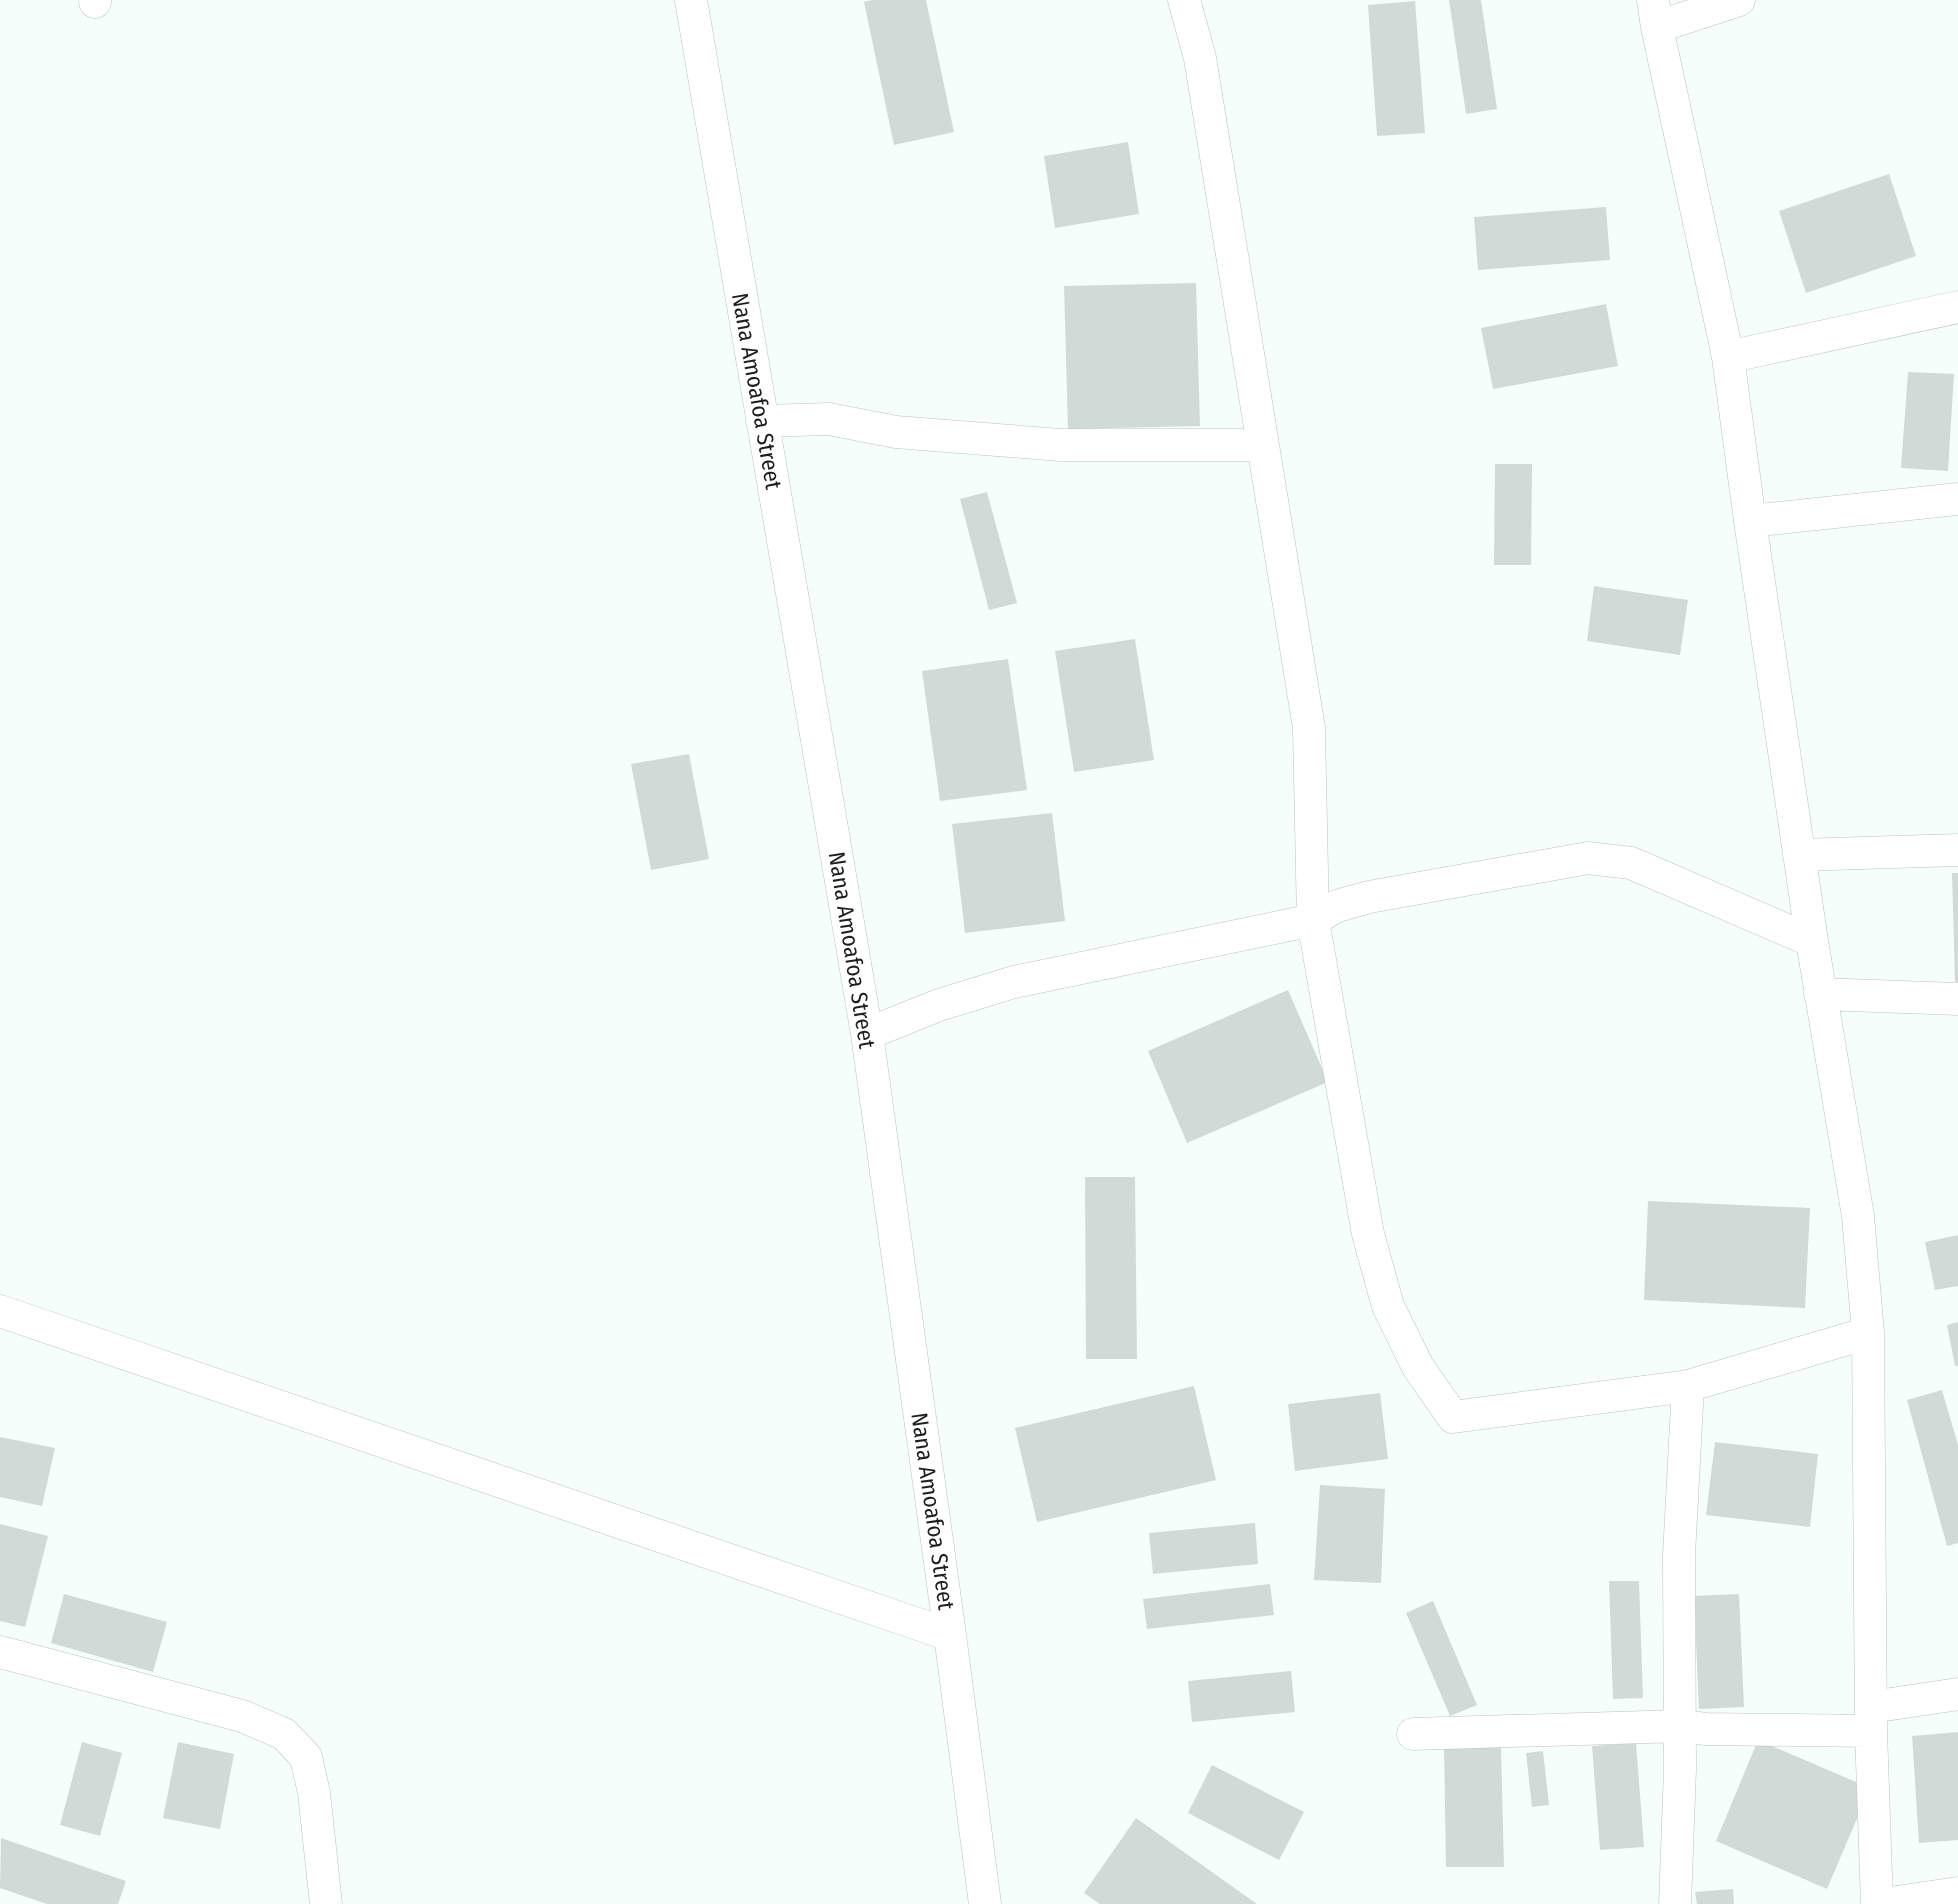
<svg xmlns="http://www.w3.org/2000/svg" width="1958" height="1904" viewBox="0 0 1958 1904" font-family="'Fira Sans Condensed',sans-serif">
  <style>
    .building { fill: #d1dad6 }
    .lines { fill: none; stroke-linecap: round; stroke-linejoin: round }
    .street-casing { stroke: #bbc3c0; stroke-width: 33 }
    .street { stroke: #fff; stroke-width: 32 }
    .labels { text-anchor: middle; stroke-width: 6; stroke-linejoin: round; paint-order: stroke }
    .street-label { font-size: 23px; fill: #1c1f1d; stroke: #fff }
  </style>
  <rect width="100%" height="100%" fill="#f5fefa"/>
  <!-- building -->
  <path class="building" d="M872,0H926L954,132L894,145L864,2Z
    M1449,0H1481L1497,109L1466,114Z
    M1415,1L1425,133L1377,136L1368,5Z
    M1128,142L1139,214L1055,228L1044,156Z
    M1889,174L1916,256L1806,293L1779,211Z
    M1606,207L1610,260L1478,270L1474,217Z
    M1196,283L1200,426L1068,429L1064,286Z
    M1606,304L1618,366L1493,389L1481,328Z
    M1908,372L1954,374L1948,471L1901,468Z
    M1495,464H1532L1531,565H1494Z
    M987,492L1017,603L989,610L960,499Z
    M1594,586L1688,600L1680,655L1587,641Z
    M1135,639L1154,760L1074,772L1055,651Z
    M1008,659L1027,790L940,801L922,671Z
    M689,754L709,859L651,870L631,764Z
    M1052,813L1065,921L965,933L952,824Z
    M1952,873H1958V982H1955Z
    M1288,990L1328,1082L1187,1143L1148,1051Z
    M1085,1177H1135L1137,1359H1086Z
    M1648,1201L1810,1208L1805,1308L1644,1300Z
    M1958,1235V1286L1935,1290L1925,1242Z
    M1958,1322V1366H1955L1947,1325Z
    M1194,1386L1216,1480L1037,1522L1015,1428Z
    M1942,1390L1958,1445V1543L1947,1546L1907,1400Z
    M1380,1393L1388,1459L1295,1471L1288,1404Z
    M0,1437L55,1448L42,1506L0,1497Z
    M1715,1442L1818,1454L1810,1527L1706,1515Z
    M1320,1485L1385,1489L1381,1583L1314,1580Z
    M1255,1523L1258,1564L1153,1574L1149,1533Z
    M0,1524L48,1536L25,1627L0,1621Z
    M1609,1581H1639L1643,1698L1613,1699Z
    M1270,1584L1274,1615L1147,1629L1143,1599Z
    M64,1594L167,1622L153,1672L51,1643Z
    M1739,1594L1744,1707L1699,1709L1694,1596Z
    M1433,1601L1477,1705L1450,1716L1406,1613Z
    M1291,1671L1295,1712L1192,1722L1188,1681Z
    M1958,1732V1840L1919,1843L1912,1736Z
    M1758,1740L1870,1788L1827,1889L1716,1841Z
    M82,1742L122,1753L100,1836L60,1825Z
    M178,1742L234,1754L220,1829L163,1818Z
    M1636,1743L1644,1847L1600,1850L1592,1746Z
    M1501,1746L1504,1867H1446L1444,1747Z
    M1543,1751L1549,1805L1532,1807L1526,1753Z
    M1212,1765L1304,1812L1279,1860L1188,1813Z
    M1136,1818L1257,1904H1100L1084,1893Z
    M1,1838L126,1881L118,1904H47L0,1888Z
    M1733,1889L1734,1904H1697L1695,1892Z"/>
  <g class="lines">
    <defs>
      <path id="street" d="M95,0V2
        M691,0L867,1034L950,1635L985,1904
        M1653,0L1657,27L1728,357L1750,521L1812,941L1858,1216L1868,1333L1871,1731L1877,1904
        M1657,27L1739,0
        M1728,357L1958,307
        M762,421L829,419L896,432L1060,445H1262
        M1750,521L1958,499
        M1799,855L1958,850
        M1812,941L1631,863L1588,858L1369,897L1337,906L1313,920L1368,1234L1388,1306L1418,1367L1453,1417L1688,1386L1868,1333
        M1820,994L1958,999
        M867,1034L939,1005L1014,982L1313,920L1309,728L1200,58L1184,0
        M0,1311L950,1635
        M0,1652L242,1716L284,1734L306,1757L314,1793L326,1904
        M1871,1707L1958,1694
        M1413,1734L1680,1726L1706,1729L1871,1731
        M1675,1904L1680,1769L1679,1555L1688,1386
        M1883,1904L1958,1893"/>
    </defs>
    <!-- street casing -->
    <use href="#street" class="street-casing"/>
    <!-- street -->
    <use href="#street" class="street"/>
  </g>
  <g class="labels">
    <!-- street labels -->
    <g class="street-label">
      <text transform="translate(757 391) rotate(80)" y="8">Nana Amoafoa Street</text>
      <text transform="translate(852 950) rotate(81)" y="8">Nana Amoafoa Street</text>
      <text transform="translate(933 1511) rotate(82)" y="8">Nana Amoafoa Street</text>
    </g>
  </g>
</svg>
